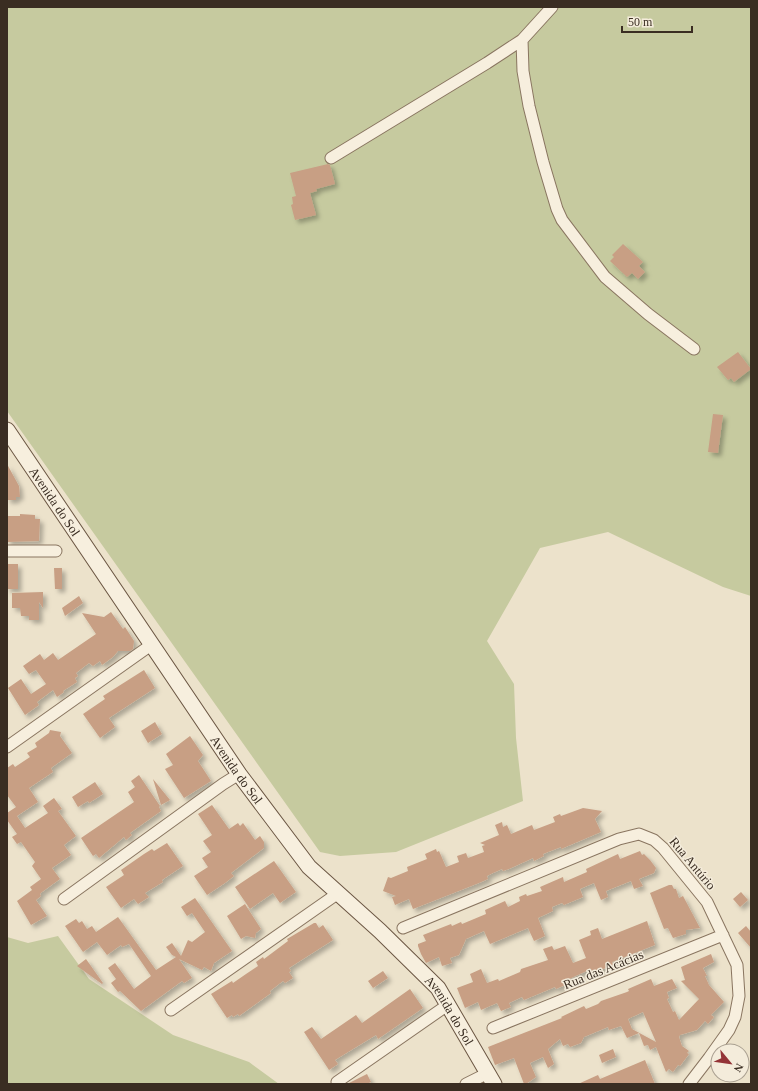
<svg xmlns="http://www.w3.org/2000/svg" width="758" height="1091" viewBox="0 0 758 1091" font-family="Georgia,serif">
  <style>
    .green { fill: #c6ca9f }
    .building { fill: #c89f84; fill-rule: evenodd; filter: url(#shadow) }
    .lines { fill: none; stroke-linecap: round; stroke-linejoin: round }
    .street-casing { stroke: #897560; stroke-width: 13 }
    .secondary-casing { stroke: #6b5643; stroke-width: 17 }
    .street { stroke: #f7efde; stroke-width: 11 }
    .secondary { stroke: #f7efde; stroke-width: 15 }
    .labels { text-anchor: middle; stroke-width: 3; stroke-linejoin: round; paint-order: stroke }
    .street-label { font-size: 13px; fill: #3a2d22; stroke: #f4ecdb }
  </style>
  <defs>
    <filter id="shadow"><feDropShadow dx="3.5" dy="3.5" stdDeviation="2" flood-color="#0004"/></filter>
  </defs>
  <rect width="100%" height="100%" fill="#ece2cb"/>
  <!-- green -->
  <path class="green" d="M7,7H751V596L723,587L608,532L540,548L487,641L514,684L516,738L523,801L396,852L340,856L320,852L7,411Z
    M58,936L89,979L173,1035L249,1062L279,1084H7V937L28,943Z"/>
  <!-- building -->
  <path class="building" d="M328,164L330,165L335,184L316,189L317,191L310,193L316,215L295,220L291,205L293,204L292,197L296,196L290,173Z
    M623,244L643,262L639,266L645,272L638,279L632,273L627,277L610,261L614,257L612,255Z
    M738,352L751,369L734,382L731,378L728,380L717,367Z
    M713,414L723,415L718,453L708,452Z
    M7,464L19,486L20,497H16V500H7Z
    M20,514L35,515V519H40L39,541L7,542V516H20Z
    M7,564H18V589H7Z
    M54,568H62V589H55Z
    M43,592V608L39,602V620H29V616H21L20,608H12V593Z
    M79,596L83,603L65,616L62,608Z
    M111,612L123,629L125,627L134,641L133,649L130,651H118L113,657L102,665L100,661L93,666L89,663L76,673L78,676L75,678L77,682L63,691L64,692L57,697L53,690L37,702L39,705L25,715L8,688L21,679L31,694L46,684L36,670L29,674L23,666L40,654L44,660L53,653L58,660L96,634L82,613L104,617Z
    M144,670L155,688L109,718L115,727L100,738L83,714L105,699L103,696Z
    M155,722L162,734L148,743L141,731Z
    M50,730L61,732L60,736L72,753L51,768L53,772L29,788L38,802L17,816L25,828L48,813L43,806L54,798L62,809L58,811L76,836L64,845L71,855L52,868L60,879L42,892L40,894L41,896L36,900L47,916L31,925L17,901L32,890L30,887L41,879L32,866L35,862L21,842L17,844L12,837L17,834L7,820V813L16,807L7,795V768L13,764L15,767L30,757L27,753L37,747L35,743L49,733Z
    M190,736L203,755L198,761L211,781L184,798L165,769L173,765L166,754Z
    M139,775L160,806L159,807L161,811L130,833L132,835L126,840L124,837L99,858L96,854L93,856L81,838L134,802L128,792L135,787L131,781Z
    M153,779L170,800L161,805Z
    M95,782L103,794L89,803L88,801L78,807L72,797Z
    M212,805L229,829L238,823L240,826L243,823L255,840L260,836L264,842V848L231,873L234,876L225,883L207,895L194,876L208,867L202,858L211,852L203,841L212,835L198,814Z
    M583,808L602,811L595,819L601,832L561,849V847L543,854L544,856L534,861L533,858L509,869L503,871L502,869L493,873L487,876L488,879L479,883L413,909L409,899L395,905L392,897L396,896L383,891L388,877L391,878L408,871L407,867L427,859L425,854L436,849L437,852L439,851L446,867L459,862L457,856L466,853L468,858L484,852L482,846L485,845L480,843L499,835L495,825L502,822L503,827L507,825L511,834L532,825L534,830L555,822L553,817L560,814L561,816Z
    M167,843L183,866L162,880L163,882L145,893L149,897L138,904L134,899L121,908L106,887L124,875L121,870L144,854L152,849L154,851Z
    M640,851L642,855L644,854L650,860L656,868L654,873L639,879L643,886L634,889L631,881L606,891L608,897L601,900L594,883L580,889L583,897L564,905L562,903L552,907L553,911L538,918L545,936L534,941L528,928L490,944L484,931L466,939L459,955L450,958L452,963L442,966L439,957L426,963L421,954L418,946V944L426,941L423,935L451,924L452,926L461,922L462,924L486,914L485,910L505,901L508,907L520,901L519,897L526,894L527,896L542,891L540,887L563,877L564,882L587,872L586,869L618,854L620,859Z
    M274,861L296,892L280,903L273,893L250,909L235,887Z
    M669,885H672L674,889H676L679,898L683,896L700,928L686,930V934L673,938L668,928L664,929L650,893Z
    M741,892L748,900L740,907L733,899Z
    M195,898L232,951L214,963L211,971L204,967L202,970L179,959L192,978L184,983L182,981L141,1011L120,991L118,992L111,983L116,979L108,968L115,963L134,989L151,976L129,944L122,947L121,945L107,955L97,942L83,952L65,926L76,919L79,923L82,921L87,929L92,926L96,932L118,917L156,970L176,957L172,955L166,947L172,943L181,956L188,940L192,942L205,932L192,913L187,916L181,907Z
    M245,904L261,929L256,933L255,938L246,936L241,939L227,916Z
    M647,921L655,945L612,962L613,965L593,973L591,969L569,979L564,982L565,985L556,989L555,987L524,1000L522,997L509,1003L511,1007L501,1011L497,1003L481,1010L478,1002L465,1008L457,988L473,982L470,974L481,969L487,983L498,979L499,981L520,972L521,969L548,960L543,949L552,946L554,950L565,946L573,963L586,958L579,940L591,935L590,931L598,928L602,939Z
    M314,923H316L319,928L323,925L333,940L289,968L291,971L289,972L293,978L285,983L283,981L270,991L271,993L239,1016L238,1014L233,1017L232,1015L227,1018L211,994L232,981L233,983L246,974L258,966L256,962L263,957L264,959L288,941L287,939Z
    M746,926L751,932V948L738,933Z
    M711,954L714,962L703,968L707,976H705L709,985L724,1002L711,1015L714,1017L708,1024L705,1021L697,1030L680,1035L679,1037L682,1046L689,1051L687,1053L689,1054L680,1066L678,1065L673,1072L669,1069L666,1072L656,1047L650,1050L648,1045L644,1046L639,1033L627,1038L621,1026L609,1030L608,1027L584,1037L581,1043L570,1047L568,1044L563,1046L560,1039L548,1049L554,1064L548,1068L543,1057L530,1063L536,1077L526,1084H524L514,1058L495,1065L488,1047L562,1018L561,1017L584,1006L586,1009L598,1004L601,1001L627,992L629,991L628,989L651,979L654,986L672,979L677,988L667,992L669,998L667,999L673,1012L675,1011L679,1020L699,999L681,981L685,980L681,967ZM643,1012L656,1042L632,1029L628,1019Z
    M86,959L103,983L102,984L77,966Z
    M383,971L388,978L373,988L368,981Z
    M410,989L423,1008L378,1039L376,1035L335,1060L338,1064L329,1070L304,1032L312,1027L321,1039L356,1015L362,1023Z
    M613,1049L616,1057L602,1063L599,1055Z
    M645,1060L655,1084H578L598,1075L600,1079Z
    M367,1074L371,1082L366,1084H347Z"/>
  <g class="lines">
    <defs>
      <path id="street" d="M522,40L523,71L529,106L543,162L557,209L562,220L605,277L648,314L694,349
        M331,158L487,63L522,40L552,7
        M7,551H56
        M7,747L151,645
        M64,899L223,784L239,774
        M403,928L619,839L639,834L654,840L663,848L707,902L737,965L739,996L735,1017L729,1030L709,1058L689,1084
        M171,1010L337,894
        M493,1028L723,935
        M337,1082L449,1004
        M466,1084L488,1073"/>
      <g id="secondary">
        <path id="s1" d="M7,430L239,774L309,867L380,931L438,988L494,1084"/>
      </g>
    </defs>
    <!-- street casing -->
    <use href="#street" class="street-casing"/>
    <!-- secondary casing -->
    <use href="#secondary" class="secondary-casing"/>
    <!-- street -->
    <use href="#street" class="street"/>
    <!-- secondary -->
    <use href="#secondary" class="secondary"/>
  </g>
  <g class="labels">
    <!-- street labels -->
    <g class="street-label">
      <text dy="5" stroke="none"><textPath href="#s1" startOffset="86">Avenida do Sol</textPath></text>
      <text dy="5" stroke="none"><textPath href="#s1" startOffset="410">Avenida do Sol</textPath></text>
      <text transform="translate(693 863) rotate(50)" y="5">Rua Antúrio</text>
      <text transform="translate(603 969) rotate(-22)" y="5">Rua das Acácias</text>
      <text dy="5" stroke="none"><textPath href="#s1" startOffset="733">Avenida do Sol</textPath></text>
    </g>
  </g>
  <!-- border -->
  <rect width="758" height="1091" fill="none" stroke="#3a2d22" stroke-width="16"/>
  <!-- north arrow -->
  <g transform="translate(730 1063) rotate(119)"><circle r="19" fill="#f4ecdb" stroke="#aaa091"/>
  <path d="M0-3L7 15L0 10L-7 15Z" fill="#943437"/>
  <text y="-6" font-size="11" font-weight="bold" text-anchor="middle" fill="#3a2d22">N</text>
  </g>
  <!-- scale -->
  <path d="M622 26v6h70v-6" fill="none" stroke="#3a2d22" stroke-width="2"/>
  <text x="628" y="26" font-size="12" fill="#3a2d22" stroke="#f4ecdb" stroke-width="3" paint-order="stroke">50 m</text>
</svg>
